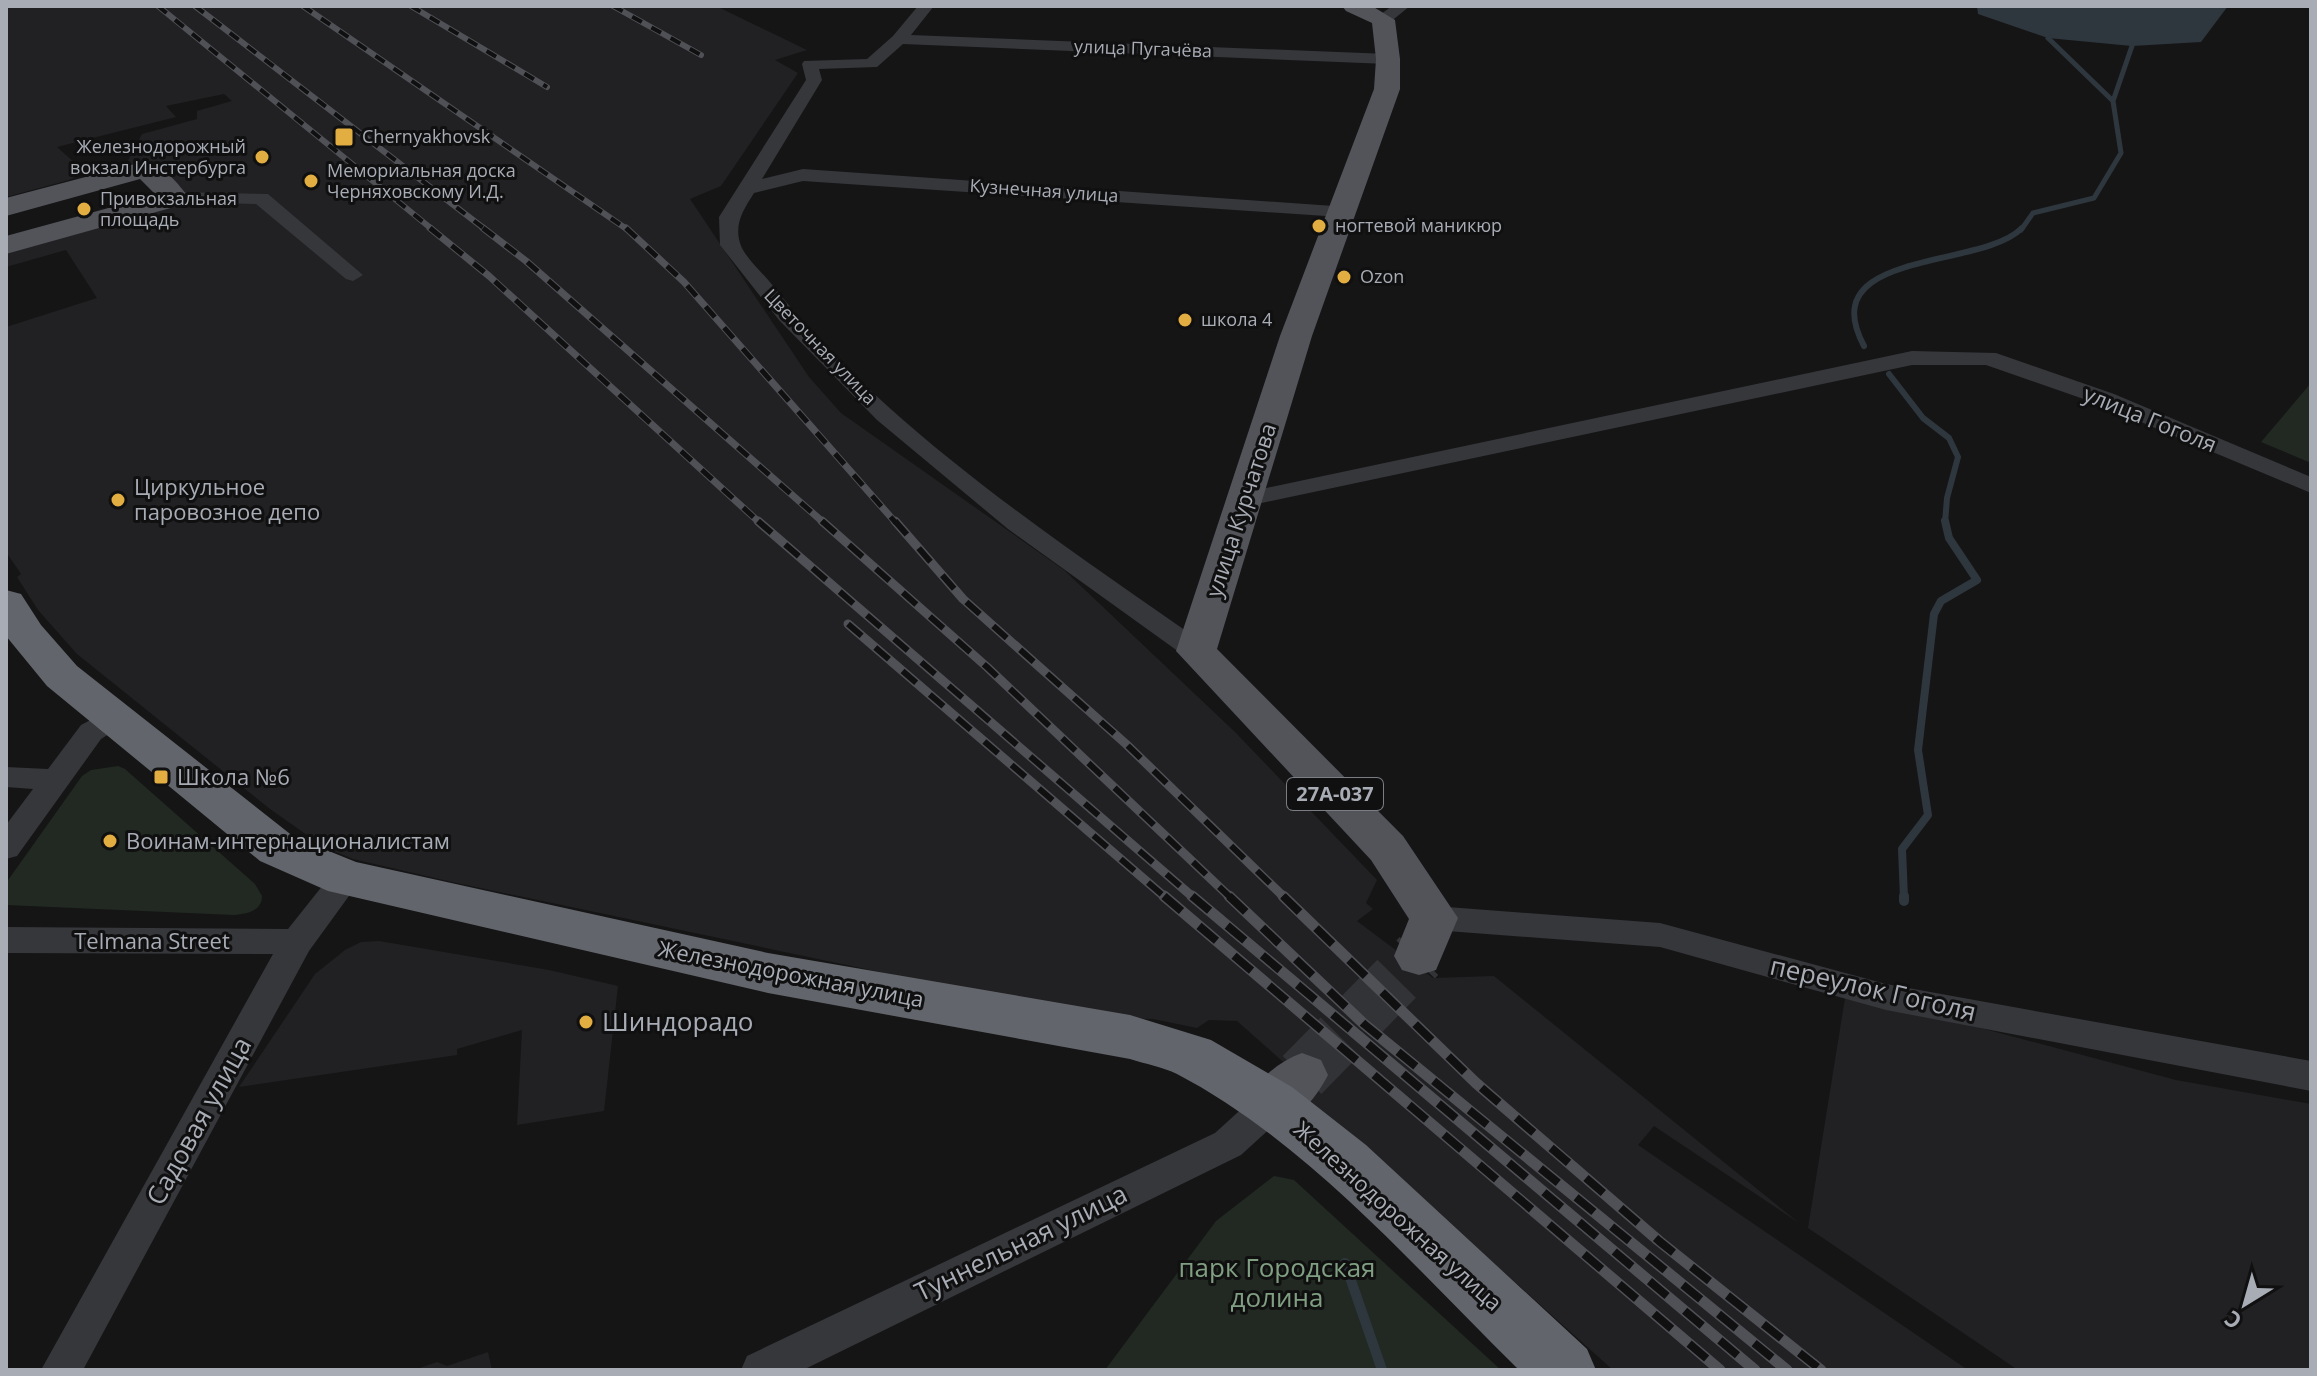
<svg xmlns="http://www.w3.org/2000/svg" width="2317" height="1376" viewBox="0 0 2317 1376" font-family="'Open Sans',sans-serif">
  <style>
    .built { fill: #212123 }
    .green { fill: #212922 }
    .water { fill: #2f373e }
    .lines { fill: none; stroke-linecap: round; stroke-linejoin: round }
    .stream-far3 { stroke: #2f373e; stroke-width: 5 }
    .stream-far2 { stroke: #2f373e; stroke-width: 6 }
    .stream-far1 { stroke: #2f373e; stroke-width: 8 }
    .stream { stroke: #2f373e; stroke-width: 10 }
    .primary-tunnel { stroke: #323336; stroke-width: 54; stroke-dasharray: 54 27; stroke-linecap: butt }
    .street { fill: #36373b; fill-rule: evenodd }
    .primary { fill: #52545a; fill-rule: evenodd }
    .highway { fill: #62656b; fill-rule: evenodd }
    .rail-far3-casing { stroke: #4f5156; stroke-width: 6 }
    .rail-far2-casing { stroke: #4f5156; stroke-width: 7 }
    .rail-far1-casing { stroke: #4f5156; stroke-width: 9 }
    .rail-casing { stroke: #4f5156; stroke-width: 11 }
    .rail-far3 { stroke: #101011; stroke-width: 4; stroke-dasharray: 11; stroke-linecap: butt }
    .rail-far2 { stroke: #101011; stroke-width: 5; stroke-dasharray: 14; stroke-linecap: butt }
    .rail-far1 { stroke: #101011; stroke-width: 6; stroke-dasharray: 18; stroke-linecap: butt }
    .rail { stroke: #101011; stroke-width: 8; stroke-dasharray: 23; stroke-linecap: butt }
    .poi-dot { fill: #e2ad41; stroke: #101011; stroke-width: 3 }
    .labels { text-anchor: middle; stroke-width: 6; stroke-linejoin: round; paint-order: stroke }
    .far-street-label { font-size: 18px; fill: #a8acb5; stroke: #101011 }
    .far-poi-label { font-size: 18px; fill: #a8acb5; stroke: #101011; text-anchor: start }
    .shield { fill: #101011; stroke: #7a7d84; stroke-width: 2 }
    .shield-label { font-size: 20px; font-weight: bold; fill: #a8acb5 }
    .street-label { font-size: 22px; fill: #a8acb5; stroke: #101011 }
    .poi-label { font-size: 22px; fill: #a8acb5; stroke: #101011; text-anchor: start }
    .near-street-label { font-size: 26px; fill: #a8acb5; stroke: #101011 }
    .near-poi-label { font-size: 26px; fill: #a8acb5; stroke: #101011; text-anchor: start }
    .near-park-label { font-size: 26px; fill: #809f82; stroke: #101011 }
  </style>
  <rect width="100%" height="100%" fill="#151516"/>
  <!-- built -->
  <path class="built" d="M6,6H716L807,50L775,60L798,73L721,186L690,199L809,377L841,413L1064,570L1235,732L1377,880L1366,903L1373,909L1357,921L1433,978L1494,976L1799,1223L1654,1126L1638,1145L1968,1370H1613L1420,1197L1302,1106L1300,1077L1237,1021L1209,1020L1197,1028L1153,1019L1099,1018L452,882L353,859L324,847L270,809L77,654L38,610L17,577L21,574L6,552V327L97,298L66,250L6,267V250L169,199L128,161L142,134L197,119V111L232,101L224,94L166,106L176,117L57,147L85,172L69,180L6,197Z
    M379,941L549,970L618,986L604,1111L517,1125L522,1030L457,1049V1055L239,1087L315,974L345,950L361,942Z
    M1846,992L2176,1080L2311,1104V1370H2018L1808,1228Z
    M488,1352L492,1370H414L437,1362L447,1366Z"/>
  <!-- green -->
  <path class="green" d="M2311,383V463L2261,442Z
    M118,766L125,769L255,884L262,896C262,911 247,914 234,915L6,905V883L82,776L91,770Z
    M1274,1176L1294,1180L1501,1370H1105L1216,1221Z"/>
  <!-- water -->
  <path class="water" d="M1977,6H2228L2201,42L2132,46L2048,38L1978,14Z"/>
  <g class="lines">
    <!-- stream-far3 -->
    <path class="stream-far3" d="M2048,38L2113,101
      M2021,230L2033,213L2094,198L2121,153L2113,101L2132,46"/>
    <!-- stream-far2 -->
    <path class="stream-far2" d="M1864,346C1812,249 1981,270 2022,228
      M1889,374L1923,418L1949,438L1958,457L1947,498L1945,523"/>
    <!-- stream-far1 -->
    <path class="stream-far1" d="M1904,898L1902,849L1928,815L1918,750L1934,614L1941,601L1977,580L1949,538L1945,521"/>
    <!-- stream -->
    <path class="stream" d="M1904,896V901
      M1345,1263L1382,1370"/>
    <!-- primary-tunnel -->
    <path class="primary-tunnel" d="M1302,1075L1419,956"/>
    <!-- street -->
    <path class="street" d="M918,6H934L911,35L1388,54L1396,59L1388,64L903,44L877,67L819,69L822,80L762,179L803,169L1348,207L1351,211L1341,217L803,181L754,193C744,209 734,223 740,243C744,257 764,274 773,286C889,431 1055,539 1206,645L1210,651L1206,657L1196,660L1186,657L1008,529L877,420L779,320L720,245L719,217L806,80L802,64L804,61L867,59L893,36Z
      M1392,6H1410L1389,23H1377V17Z
      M175,192L268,194L363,275L353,281L346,279L256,204L168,202L166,198Z
      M1912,351L1996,353L2114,394L2311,477V493L2098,404L1986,365H1912L1243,507L1234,505L1231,500L1234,495L1243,493Z
      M113,708L123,711L127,718L123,725L101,739L17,856L6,859V825L33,789L6,787V767L48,769L81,725Z
      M346,866L357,870L362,878L309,951L83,1370H41L273,954L6,953V927L288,929L335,870Z
      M1434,906L1660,923L1886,984L2311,1061V1091L1886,1010L1660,947L1434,930L1423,927L1418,918L1423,909Z
      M1272,1089L1285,1093L1290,1104L1285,1115L1241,1155L803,1370H741L747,1356L1215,1133L1259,1093Z"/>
    <!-- primary -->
    <path class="primary" d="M1342,6H1372L1395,20L1400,59V89L1312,336L1217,649L1403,836L1458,918L1436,970L1419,975L1402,970L1394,956L1409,919L1371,860L1176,651L1280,336L1374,89L1376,59L1372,23L1346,11Z
      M146,161C163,165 179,184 189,198L185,204L6,254V236L156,195L140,179L6,216V198Z
      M1302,1053L1321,1060L1328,1075C1319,1093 1295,1127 1272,1126C1266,1126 1258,1122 1253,1120L1245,1104C1257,1080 1277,1062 1302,1053Z"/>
    <!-- highway -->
    <path class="highway" d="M6,590L21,594L41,625L77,666L129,707L294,837L356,862L768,953L1130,1015L1211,1040L1292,1087L1366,1145L1587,1349L1596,1370H1519C1415,1268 1307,1142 1177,1074C1163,1067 1145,1064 1130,1059L768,993L328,891L260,861L47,686L6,636Z"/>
    <defs>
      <path id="rail-far3" d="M158,6L433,230
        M195,6L486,230
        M303,6L628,230
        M411,6L547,87
        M613,6L701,55"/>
      <path id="rail-far2" d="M430,228L489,276L760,523
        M483,228L526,261L824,523
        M626,228L684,282L896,523"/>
      <path id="rail-far1" d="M758,521L1194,898
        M822,521L987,667L1231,898
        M895,521L963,599L1126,744L1285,898
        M848,624L1166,898"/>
      <path id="rail" d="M1164,896L1720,1370
        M1192,896L1755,1370
        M1229,896L1364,1024L1787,1370
        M1283,896L1476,1083L1659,1241L1821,1370"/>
    </defs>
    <!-- rail-far3 casing -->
    <use href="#rail-far3" class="rail-far3-casing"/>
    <!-- rail-far2 casing -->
    <use href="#rail-far2" class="rail-far2-casing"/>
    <!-- rail-far1 casing -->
    <use href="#rail-far1" class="rail-far1-casing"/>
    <!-- rail casing -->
    <use href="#rail" class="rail-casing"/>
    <!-- rail-far3 -->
    <use href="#rail-far3" class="rail-far3"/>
    <!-- rail-far2 -->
    <use href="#rail-far2" class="rail-far2"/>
    <!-- rail-far1 -->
    <use href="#rail-far1" class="rail-far1"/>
    <!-- rail -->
    <use href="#rail" class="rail"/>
  </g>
  <!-- markers -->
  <g class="poi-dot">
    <rect x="334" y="127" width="20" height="20" rx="4"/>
    <circle cx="262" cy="157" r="8"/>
    <circle cx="311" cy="181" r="8"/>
    <circle cx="84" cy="209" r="8"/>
    <circle cx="1319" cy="226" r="8"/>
    <circle cx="1344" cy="277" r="8"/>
    <circle cx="1185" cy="320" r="8"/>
    <circle cx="118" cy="500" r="8"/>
    <rect x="153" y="769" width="16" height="16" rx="4"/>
    <circle cx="110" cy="841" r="8"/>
    <circle cx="586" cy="1022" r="8"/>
  </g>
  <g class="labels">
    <!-- far-street labels -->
    <g class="far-street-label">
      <text transform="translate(1143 49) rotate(2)" y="6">улица Пугачёва</text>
      <text transform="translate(1044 191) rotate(4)" y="6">Кузнечная улица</text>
      <text transform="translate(820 347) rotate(46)" y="6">Цветочная улица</text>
    </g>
    <!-- far-poi labels -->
    <g class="far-poi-label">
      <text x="362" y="143">Chernyakhovsk</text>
      <text x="246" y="153" text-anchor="end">Железнодорожный<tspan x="246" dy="21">вокзал Инстербурга</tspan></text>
      <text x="327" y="177">Мемориальная доска<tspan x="327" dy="21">Черняховскому И.Д.</tspan></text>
      <text x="100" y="205">Привокзальная<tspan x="100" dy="21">площадь</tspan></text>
      <text x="1335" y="232">ногтевой маникюр</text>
      <text x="1360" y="283">Ozon</text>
      <text x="1201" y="326">школа 4</text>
    </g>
    <!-- shield labels -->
    <rect class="shield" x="1287" y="778" width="96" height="32" rx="6"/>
    <g class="shield-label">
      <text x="1335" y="801">27А-037</text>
    </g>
    <!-- street labels -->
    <g class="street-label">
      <text transform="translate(2150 419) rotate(22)" y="8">улица Гоголя</text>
      <text transform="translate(1241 510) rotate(-72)" y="8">улица Курчатова</text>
      <text x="152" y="949">Telmana Street</text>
      <text transform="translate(791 974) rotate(11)" y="8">Железнодорожная улица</text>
      <text transform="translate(1398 1216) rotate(42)" y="8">Железнодорожная улица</text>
    </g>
    <!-- poi labels -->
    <g class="poi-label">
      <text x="134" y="495">Циркульное<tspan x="134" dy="25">паровозное депо</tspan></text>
      <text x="177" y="785">Школа №6</text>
      <text x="126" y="849">Воинам-интернационалистам</text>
    </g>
    <!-- near-street labels -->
    <g class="near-street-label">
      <text transform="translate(1873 989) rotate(13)" y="9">переулок Гоголя</text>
      <text transform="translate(199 1121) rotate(-61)" y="9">Садовая улица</text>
      <text transform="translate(1021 1243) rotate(-26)" y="9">Туннельная улица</text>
    </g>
    <!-- near-poi labels -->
    <g class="near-poi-label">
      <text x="602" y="1031">Шиндорадо</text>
    </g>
    <!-- near-park labels -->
    <g class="near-park-label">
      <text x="1277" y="1277">парк Городская<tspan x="1277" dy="30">долина</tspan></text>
    </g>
  </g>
  <!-- border -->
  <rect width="2317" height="1376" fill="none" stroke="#a8acb5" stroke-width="16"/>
  <!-- north arrow -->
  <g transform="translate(2245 1304) rotate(217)" stroke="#101011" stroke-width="6" paint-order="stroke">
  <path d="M0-6L14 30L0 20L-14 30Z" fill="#a8acb5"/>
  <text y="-12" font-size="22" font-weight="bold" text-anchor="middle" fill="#a8acb5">С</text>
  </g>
</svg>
